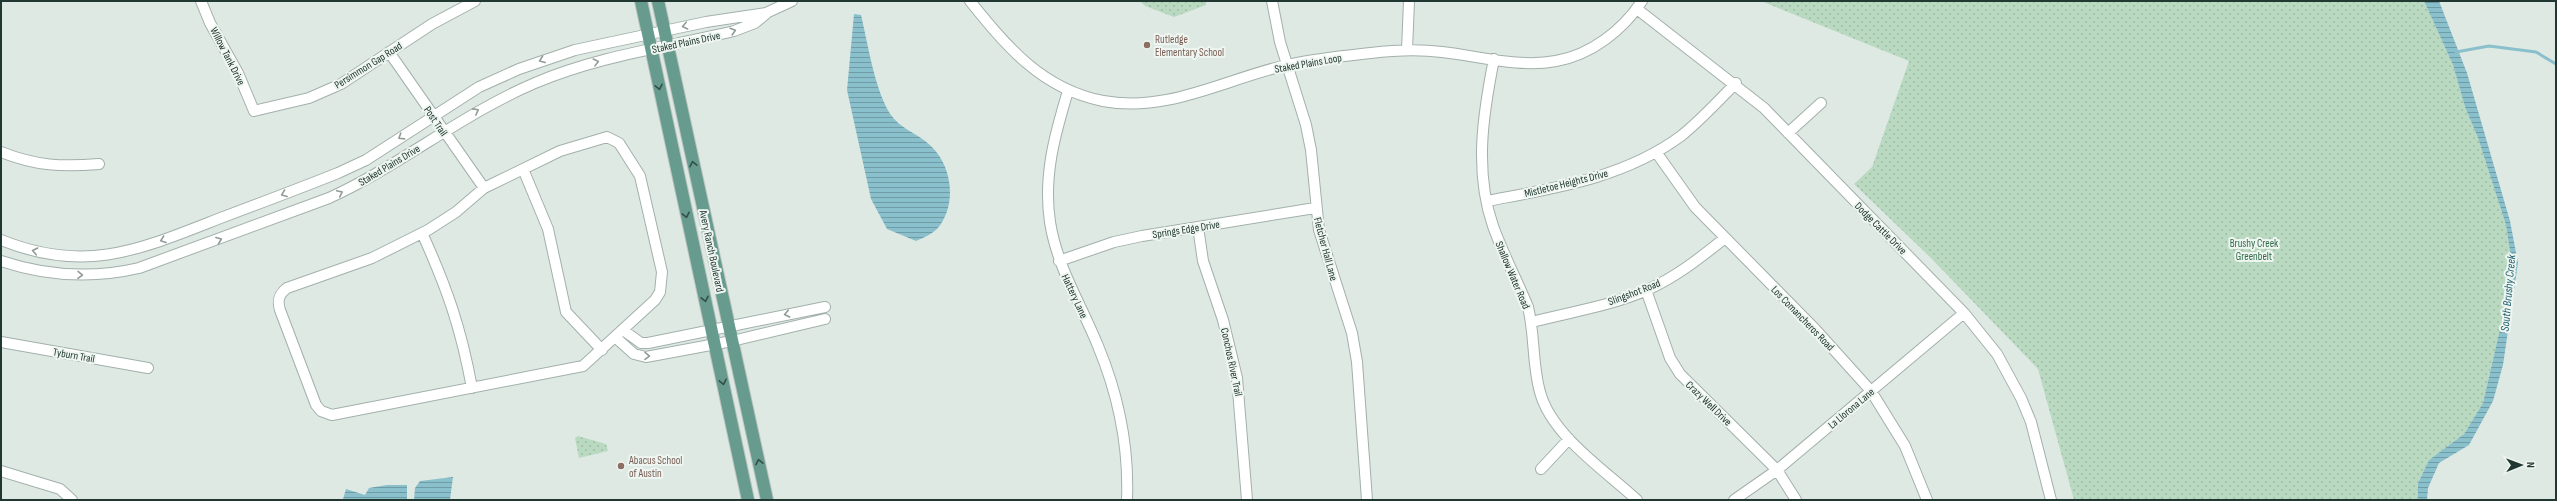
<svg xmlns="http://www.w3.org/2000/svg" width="2557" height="501" viewBox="0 0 2557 501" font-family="'Sofia Sans Condensed',sans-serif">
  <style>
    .park { fill: url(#park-dots) }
    .water { fill: url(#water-rules) }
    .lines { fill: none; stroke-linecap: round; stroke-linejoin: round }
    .stream { stroke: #8ac0cb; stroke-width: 3 }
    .minor-casing { stroke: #a2b0ab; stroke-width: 12 }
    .major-casing { stroke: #bcc3c1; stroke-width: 14 }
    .minor { stroke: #fff; stroke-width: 10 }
    .major { stroke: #669b8e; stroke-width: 12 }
    .oneway { stroke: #909b98 }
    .oneway2 { stroke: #325048 }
    .education-dot { fill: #8d6e63; stroke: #eff6f2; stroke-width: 1.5 }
    .labels { text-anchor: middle; stroke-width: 4; stroke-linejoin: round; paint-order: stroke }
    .education-label { font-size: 11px; fill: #785e54; stroke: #eff6f2; text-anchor: start }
    .street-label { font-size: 11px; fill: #213731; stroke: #eff6f2 }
    .park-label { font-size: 11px; fill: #2e6b46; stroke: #eff6f2 }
    .water-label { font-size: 12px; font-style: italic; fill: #20616e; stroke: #eff6f2 }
  </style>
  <defs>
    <pattern id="park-dots" width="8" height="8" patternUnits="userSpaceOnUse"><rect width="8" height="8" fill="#b9d9c1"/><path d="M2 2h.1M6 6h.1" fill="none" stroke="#9fbba6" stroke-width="1.8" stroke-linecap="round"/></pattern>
    <pattern id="water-rules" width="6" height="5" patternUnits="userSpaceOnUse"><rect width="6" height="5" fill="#8ac0cb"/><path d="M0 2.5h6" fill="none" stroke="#709da5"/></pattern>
  </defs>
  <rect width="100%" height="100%" fill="#dfe9e4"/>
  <!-- park -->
  <path class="park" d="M1140,1H1206V5L1174,17L1145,6Z
    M1761,1H2424L2453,65L2465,107L2478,138L2506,225L2511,258L2506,303L2483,403L2464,434L2429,460L2418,483V500H2074L2038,369L1931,258L1854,184L1872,167L1909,61Z
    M578,436L606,444L608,451L579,458L575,438Z"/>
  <!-- water -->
  <path class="water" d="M2424,1H2439L2467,73L2510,221L2518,263L2503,365L2493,401L2469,445L2439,463L2428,488L2427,500H2418V483L2429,460L2464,434L2483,403L2506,303L2511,258L2506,225L2478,138L2465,107L2453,65Z
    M854,14L861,15C868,44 874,86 889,112C899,129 918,133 931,146C953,167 957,206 937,229C932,234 923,238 916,241L887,229L871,199L847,90Z
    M453,477L450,500H414L415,488L420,481Z
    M387,485H407V500L343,499L346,489L365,495L369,488Z"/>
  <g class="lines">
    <!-- stream -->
    <path class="stream" d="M2456,52L2489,46L2536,52L2556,64"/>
    <defs>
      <path id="minor" d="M201,1L210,23L238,73L254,111L309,98L341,84L432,24L475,1
        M970,1C1007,47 1042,89 1103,101C1168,113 1225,79 1287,65C1314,59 1344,56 1371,53C1395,50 1418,49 1442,52C1479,56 1519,68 1556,61C1591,55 1623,30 1642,1
        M1272,1L1280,42L1306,125L1311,150L1319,230L1352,333L1357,362L1367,500
        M1637,9L1764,108L1964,313L1997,354L2021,398L2031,422L2051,500
        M1407,50L1409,1
        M389,52L484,188
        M1494,59C1483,114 1474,171 1493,226C1503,254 1517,280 1528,307C1535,335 1532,364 1540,392C1551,435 1606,471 1637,500
        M1068,91C1055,134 1043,176 1050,222C1057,267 1081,304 1098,346C1118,394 1129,448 1127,500
        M1788,133L1821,103
        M607,137L619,143L640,176L662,272L660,292L655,300L583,366L332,415L321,411L316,405L280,310C277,300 279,294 287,288L372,258L428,230L456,212L484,188L560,151Z
        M1,152C36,166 62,167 99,164
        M1656,152L1695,207L1816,330L1871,391L1905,446L1927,500
        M523,169L548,229L566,312L602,350
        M1487,201C1555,188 1624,178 1681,136C1701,120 1718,101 1736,83
        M1198,227L1203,261L1223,320L1237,378L1247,500
        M422,233C447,288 461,328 472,388
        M1,240C85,274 139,250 218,219C258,204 298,189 338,173L366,160L479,87L519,69L575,50L706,22L766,13L792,1
        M1,261C46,276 92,279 139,268L329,198C401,165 462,114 535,83C598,56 667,47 734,31L755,23L767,13
        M1059,261L1114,242L1142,236L1315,208
        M1646,290L1670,358L1680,374L1777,470L1796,500
        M1532,322C1570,312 1611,306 1647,290C1676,277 1700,258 1725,238
        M623,330L641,343H648L825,307
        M615,337L634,354L646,357L732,341L825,319
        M1,342L148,368
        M1541,469L1569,439
        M1,471L60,489L72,500
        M1734,500L1777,470L1964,313"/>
      <path id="major" d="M641,1L748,500
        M658,1L767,500"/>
    </defs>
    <!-- minor casing -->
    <use href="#minor" class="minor-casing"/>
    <!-- major casing -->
    <use href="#major" class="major-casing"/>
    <!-- minor -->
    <use href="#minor" class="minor"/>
    <!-- major -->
    <use href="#major" class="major"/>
  </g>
  <!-- one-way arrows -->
  <defs><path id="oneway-chevron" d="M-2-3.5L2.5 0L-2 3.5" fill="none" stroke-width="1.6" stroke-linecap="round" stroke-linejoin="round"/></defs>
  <g class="oneway">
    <use href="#oneway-chevron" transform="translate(685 26) rotate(168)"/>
    <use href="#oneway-chevron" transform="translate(733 31) rotate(-17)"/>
    <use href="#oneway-chevron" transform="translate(542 60) rotate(159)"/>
    <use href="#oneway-chevron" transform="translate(596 62) rotate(-14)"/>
    <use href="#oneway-chevron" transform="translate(476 111) rotate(-28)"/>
    <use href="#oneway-chevron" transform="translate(401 137) rotate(148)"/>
    <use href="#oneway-chevron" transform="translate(340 193) rotate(-25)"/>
    <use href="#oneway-chevron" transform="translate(284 194) rotate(159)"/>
    <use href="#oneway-chevron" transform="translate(163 240) rotate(160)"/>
    <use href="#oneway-chevron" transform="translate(219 240) rotate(-21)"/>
    <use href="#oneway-chevron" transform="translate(35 251) rotate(-168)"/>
    <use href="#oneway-chevron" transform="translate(80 275) rotate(1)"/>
    <use href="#oneway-chevron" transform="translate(787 314) rotate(169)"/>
    <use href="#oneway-chevron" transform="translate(647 356) rotate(1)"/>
  </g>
  <g class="oneway2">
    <use href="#oneway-chevron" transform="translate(659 87) rotate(78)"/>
    <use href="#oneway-chevron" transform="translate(693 164) rotate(-102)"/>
    <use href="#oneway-chevron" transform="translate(686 215) rotate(78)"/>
    <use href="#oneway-chevron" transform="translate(705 299) rotate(78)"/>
    <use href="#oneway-chevron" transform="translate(723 382) rotate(78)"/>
    <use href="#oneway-chevron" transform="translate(759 462) rotate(-102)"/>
  </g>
  <!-- markers -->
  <g class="education-dot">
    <circle cx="1147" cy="45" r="4"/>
    <circle cx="621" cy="466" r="4"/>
  </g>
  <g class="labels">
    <!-- education labels -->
    <g class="education-label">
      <text x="1155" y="43">Rutledge<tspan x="1155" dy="13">Elementary School</tspan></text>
      <text x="629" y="464">Abacus School<tspan x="629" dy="13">of Austin</tspan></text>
    </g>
    <!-- street labels -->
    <g class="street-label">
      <text transform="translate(686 42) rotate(-12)" y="4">Staked Plains Drive</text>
      <text transform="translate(228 56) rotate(63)" y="4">Willow Tank Drive</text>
      <text transform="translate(1308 63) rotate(-10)" y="4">Staked Plains Loop</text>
      <text transform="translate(368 65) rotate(-32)" y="4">Persimmon Gap Road</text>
      <text transform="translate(436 121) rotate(56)" y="4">Post Trail</text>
      <text transform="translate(389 165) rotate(-31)" y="4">Staked Plains Drive</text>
      <text transform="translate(1566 183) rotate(-14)" y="4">Mistletoe Heights Drive</text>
      <text transform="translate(1881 228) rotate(45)" y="4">Dodge Cattle Drive</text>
      <text transform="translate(1186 229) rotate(-9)" y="4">Springs Edge Drive</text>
      <text transform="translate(1326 249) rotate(75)" y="4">Fletcher Hall Lane</text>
      <text transform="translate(712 251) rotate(78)" y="4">Avery Ranch Boulevard</text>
      <text transform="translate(1513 275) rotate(67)" y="4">Shallow Water Road</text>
      <text transform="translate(1634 292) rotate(-21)" y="4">Slingshot Road</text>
      <text transform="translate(1075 296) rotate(65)" y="4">Hattery Lane</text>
      <text transform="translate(1803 318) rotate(46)" y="4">Los Comancheros Road</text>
      <text transform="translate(74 355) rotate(10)" y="4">Tyburn Trail</text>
      <text transform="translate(1232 362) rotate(78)" y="4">Conchos River Trail</text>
      <text transform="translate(1709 403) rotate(44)" y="4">Crazy Well Drive</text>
      <text transform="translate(1851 408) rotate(-40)" y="4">La Llorona Lane</text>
    </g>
    <!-- park labels -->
    <g class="park-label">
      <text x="2254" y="247">Brushy Creek<tspan x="2254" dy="13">Greenbelt</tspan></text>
    </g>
    <!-- water labels -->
    <g class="water-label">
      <text transform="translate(2508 293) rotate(-85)" y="4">South Brushy Creek</text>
    </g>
  </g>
  <!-- border -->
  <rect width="2557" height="501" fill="none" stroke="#213731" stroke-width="4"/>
  <!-- north arrow -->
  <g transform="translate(2521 465) rotate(89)" stroke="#eff6f2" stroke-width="3" paint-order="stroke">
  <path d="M0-3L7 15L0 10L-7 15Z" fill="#213731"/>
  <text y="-6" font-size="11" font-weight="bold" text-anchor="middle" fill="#213731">N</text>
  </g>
</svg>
